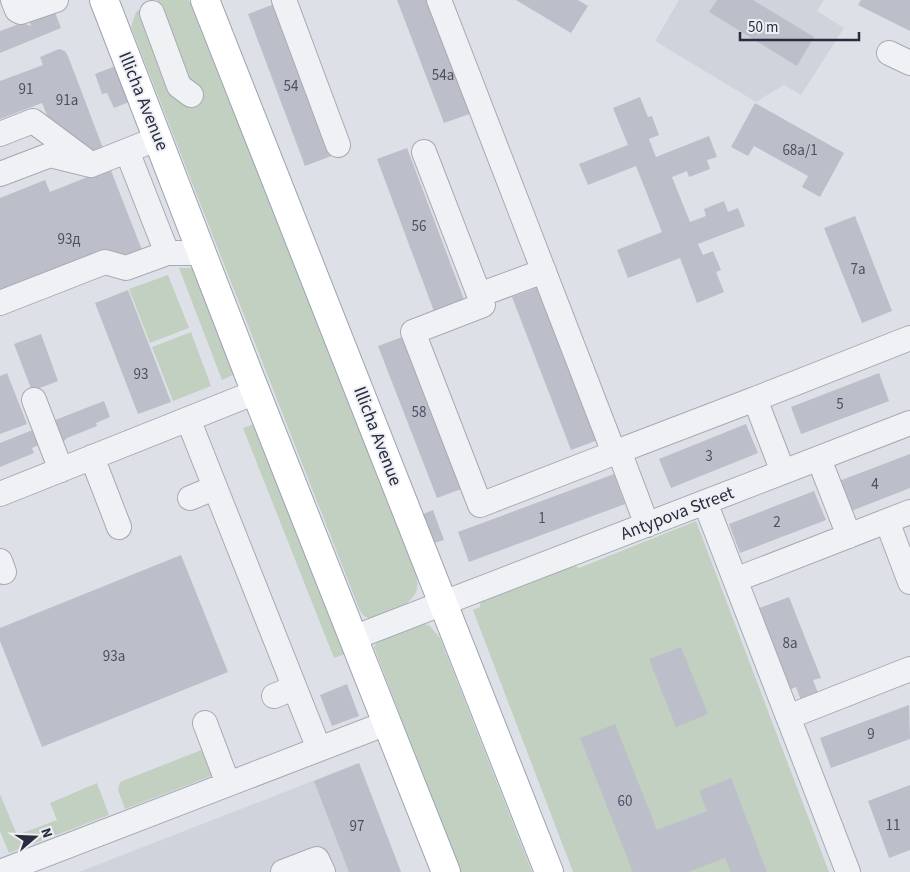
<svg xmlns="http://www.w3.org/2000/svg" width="910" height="872" viewBox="0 0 910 872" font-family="'Source Sans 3',sans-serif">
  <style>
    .built { fill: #d0d2dc }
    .green { fill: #c1d0c0 }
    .building { fill: #bcbec9 }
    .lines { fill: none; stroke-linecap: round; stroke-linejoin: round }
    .minor-casing { stroke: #a7aab4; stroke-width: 26 }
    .major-casing { stroke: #9ea2b2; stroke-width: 30 }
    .minor { stroke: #f0f1f5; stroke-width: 24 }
    .major { stroke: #fff; stroke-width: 28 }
    .labels { text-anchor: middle; stroke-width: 4; stroke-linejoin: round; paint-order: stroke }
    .number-label { font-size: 15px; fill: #4d5060 }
    .street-label { font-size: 18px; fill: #282c3d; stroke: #edeff5 }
  </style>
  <rect width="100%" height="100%" fill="#dee0e7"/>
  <!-- built -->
  <path class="built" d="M679,0H824L817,11L844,28L801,95L784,85L756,102L655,41Z
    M359,763L401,872H79Z"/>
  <!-- green -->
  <path class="green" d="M158,0H188L193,6L414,569C417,577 419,584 416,592C412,604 377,624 366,617C363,616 362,613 360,611L131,27L136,12Z
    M179,268H195L235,374L222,380Z
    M168,275L189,328L150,343L129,289Z
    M191,332L211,386L173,401L152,347Z
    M254,424L345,654L334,658L243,428Z
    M696,521L829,872H573L473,610L480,607L481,597L574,565L579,568Z
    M418,623L429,625L440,638L532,872H460L374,647L380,637Z
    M204,749L214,775L125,809L118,790L120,782Z
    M97,783L109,815L9,853L0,831V794L17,835L57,820L50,803Z"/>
  <!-- building -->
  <path class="building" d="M397,0H432L475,112L444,123Z
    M516,0H578L588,6L571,33Z
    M717,0H753L814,37L797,66L709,12Z
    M861,0H910V31L858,5Z
    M277,3L334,155L305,166L248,14Z
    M54,10L61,28L0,53V31L22,23L31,26L29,19Z
    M59,49L65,51L68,56L104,151L91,156L51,125L42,103L0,119V81L43,65L40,57Z
    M118,65L129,102L114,108L107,93L102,94L95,74Z
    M640,97L648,117L652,116L659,135L649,139L656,157L709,136L717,157L707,160L710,169L689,177L687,171L672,177L690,222L706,216L704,209L724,201L728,212L738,208L745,226L698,244L703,255L713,251L721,270L716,272L724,292L697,303L680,258L628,278L617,250L662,232L636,166L588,185L579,164L628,145L613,108Z
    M755,103L844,153L820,197L802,187L808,176L754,146L748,156L731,147Z
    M407,148L465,302L435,314L377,159Z
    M110,168L142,250L0,292V198L45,180L50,192Z
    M855,216L892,311L862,323L824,228Z
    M539,287L598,440L571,450L512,297Z
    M128,290L171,402L138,414L95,303Z
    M41,334L58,381L32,391L14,344Z
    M405,336L464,488L437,498L378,346Z
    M7,373L27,424L0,434V376Z
    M879,373L889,401L801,434L791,407Z
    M104,401L110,417L96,423L97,426L67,438L59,446L50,422Z
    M746,424L758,453L671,488L659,459Z
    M35,429L41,444L32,448L34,453L0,467V443Z
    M910,454V488L851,511L839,481Z
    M614,474L625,504L469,562L458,532Z
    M814,491L826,520L740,553L729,524Z
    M433,510L444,540L434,543L423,514Z
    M181,555L228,672L42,747L0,641V628Z
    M789,597L821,678L813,680L818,693L801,700L796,687L791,689L759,608Z
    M681,647L708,714L676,727L649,659Z
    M347,684L359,716L332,726L320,695Z
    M909,705L910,739L831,768L820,738Z
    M615,724L657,830L707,811L699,791L731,778L767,872H731L725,858L688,872H633L580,738Z
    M359,763L401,872H349L314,781Z
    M910,785V850L889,858L868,801Z"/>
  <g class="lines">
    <defs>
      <path id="minor" d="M13,0L17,10L21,12L56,0
        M284,0L338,145
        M439,0L614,453
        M152,13L179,86L191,95
        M889,53L910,63
        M0,134L33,121L84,159
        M127,151L167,253H203
        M424,152L483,305L413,332L480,505L619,451L647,525
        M0,174L50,155L91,165L159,138
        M479,295L544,271
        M0,303L105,262L126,268L167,253
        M755,399L910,338
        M34,400L61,470
        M188,419L319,749
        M619,451L755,399L783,472
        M92,457L119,527
        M819,459L849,536
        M0,494L256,392
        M190,498L214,488
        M705,502L848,872
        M887,521L910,582
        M0,561L4,572
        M735,580L910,512
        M353,638L910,423
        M274,696L294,688
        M788,717L910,669
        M205,723L228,784
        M0,872L387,723
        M283,872L317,859L323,872"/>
      <path id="major" d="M104,0L249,375L446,872
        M205,0L549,872"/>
    </defs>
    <!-- minor casing -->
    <use href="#minor" class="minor-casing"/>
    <!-- major casing -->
    <use href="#major" class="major-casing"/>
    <!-- minor -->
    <use href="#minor" class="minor"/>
    <!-- major -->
    <use href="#major" class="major"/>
  </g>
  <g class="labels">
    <!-- number labels -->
    <g class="number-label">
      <text x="443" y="80">54а</text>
      <text x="291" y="91">54</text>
      <text x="26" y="94">91</text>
      <text x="67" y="105">91а</text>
      <text x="800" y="155">68а/1</text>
      <text x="419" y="231">56</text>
      <text x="69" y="244">93д</text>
      <text x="858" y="274">7а</text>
      <text x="141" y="379">93</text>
      <text x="840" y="409">5</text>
      <text x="419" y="417">58</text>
      <text x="709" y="461">3</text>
      <text x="875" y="489">4</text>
      <text x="542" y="523">1</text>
      <text x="777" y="527">2</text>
      <text x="790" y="648">8а</text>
      <text x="114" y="661">93а</text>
      <text x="871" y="739">9</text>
      <text x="625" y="806">60</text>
      <text x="893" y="830">11</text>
      <text x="357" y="831">97</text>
    </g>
    <!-- street labels -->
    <g class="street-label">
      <text transform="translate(144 101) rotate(68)" y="6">Illicha Avenue</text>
      <text transform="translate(378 436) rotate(69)" y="6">Illicha Avenue</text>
      <text transform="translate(677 513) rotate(-21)" y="6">Antypova Street</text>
    </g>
  </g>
  <!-- north arrow -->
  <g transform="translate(35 837) rotate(71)" stroke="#edeff5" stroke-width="4" paint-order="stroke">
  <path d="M0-4L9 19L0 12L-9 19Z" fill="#282c3d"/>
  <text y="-8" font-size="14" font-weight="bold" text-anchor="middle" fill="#282c3d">N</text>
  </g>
  <!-- scale -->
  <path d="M740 32v8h119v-8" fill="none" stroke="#282c3d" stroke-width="2.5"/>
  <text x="748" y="32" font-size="15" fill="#282c3d" stroke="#edeff5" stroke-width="4" paint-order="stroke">50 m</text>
</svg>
